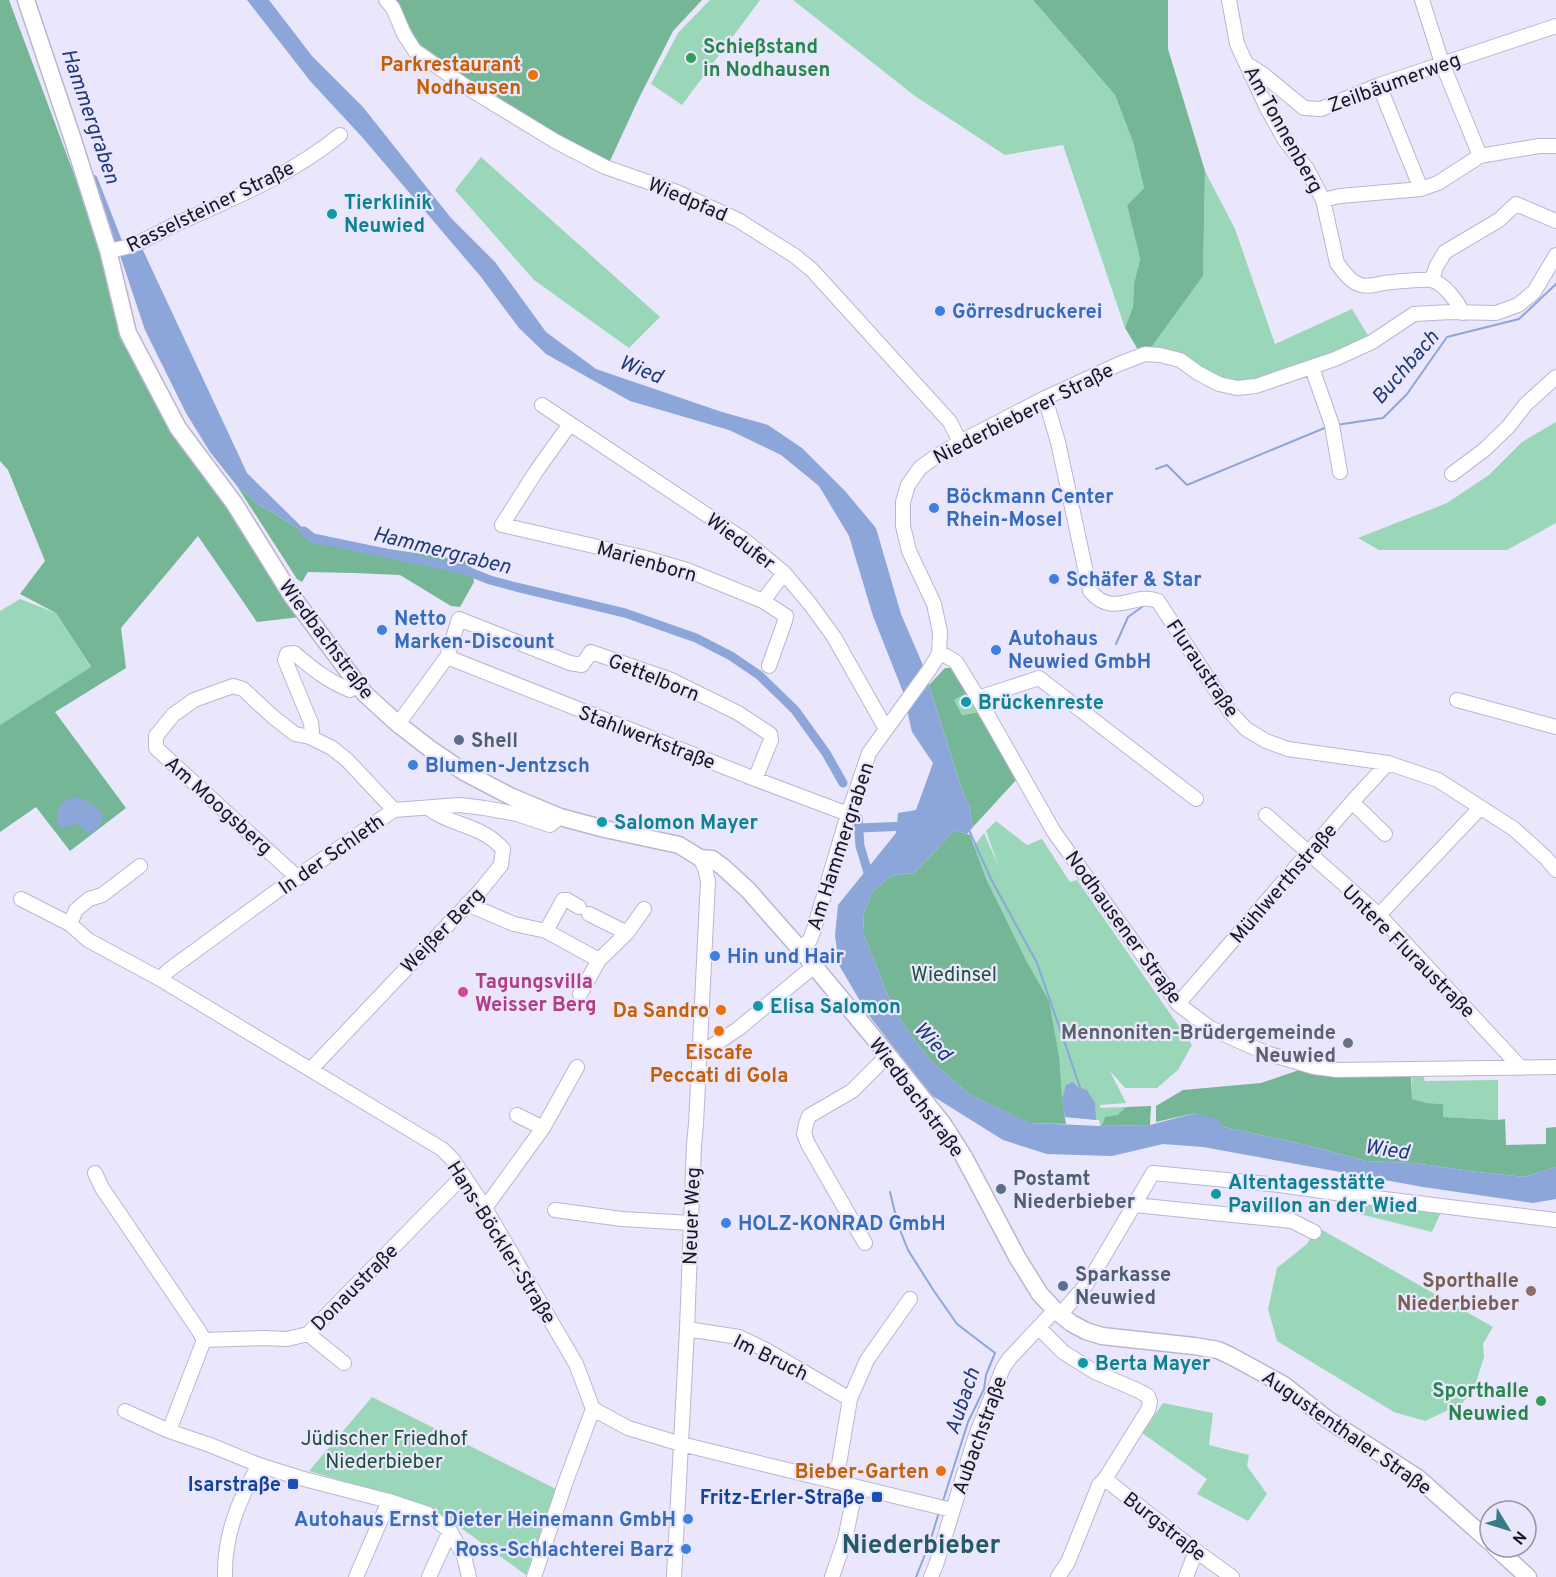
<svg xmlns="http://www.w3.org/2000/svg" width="1556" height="1577" viewBox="0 0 1556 1577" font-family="Overpass,sans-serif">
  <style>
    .green { fill: #9ad7b8 }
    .forest { fill: #75b696 }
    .water { fill: #8ca6da }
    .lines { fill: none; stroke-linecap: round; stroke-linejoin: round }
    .stream { stroke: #8ca6da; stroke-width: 2 }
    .canal { stroke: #8ca6da; stroke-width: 9 }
    .minor-casing { stroke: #bbb6d0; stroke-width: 16 }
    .major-casing { stroke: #bbb6d0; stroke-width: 19 }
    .minor { stroke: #fff; stroke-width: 14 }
    .major { stroke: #fff; stroke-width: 16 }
    .leisure-dot { fill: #2e9e5b; stroke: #eae6fb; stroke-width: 2 }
    .food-dot { fill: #e8710a; stroke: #eae6fb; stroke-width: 2 }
    .culture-dot { fill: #0f9aa8; stroke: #eae6fb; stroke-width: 2 }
    .shop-dot { fill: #3f7fe0; stroke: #eae6fb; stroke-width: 2 }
    .service-dot { fill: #5c6f8a; stroke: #eae6fb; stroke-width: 2 }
    .hotel-dot { fill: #d1479c; stroke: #eae6fb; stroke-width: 2 }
    .worship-dot { fill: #6b7280; stroke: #eae6fb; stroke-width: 2 }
    .education-dot { fill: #8d6e63; stroke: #eae6fb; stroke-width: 2 }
    .transit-dot { fill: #1a4fb4; stroke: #eae6fb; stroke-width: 2 }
    .labels { text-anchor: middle; stroke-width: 4.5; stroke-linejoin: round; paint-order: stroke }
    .leisure-label { font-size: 20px; font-weight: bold; fill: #27864d; stroke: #eae6fb; text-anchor: start }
    .food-label { font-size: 20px; font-weight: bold; fill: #c56008; stroke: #eae6fb; text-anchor: end }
    .street-label { font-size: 20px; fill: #191720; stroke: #eae6fb }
    .culture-label { font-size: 20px; font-weight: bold; fill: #0d838f; stroke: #eae6fb; text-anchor: start }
    .shop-label { font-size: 20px; font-weight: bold; fill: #366cbe; stroke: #eae6fb; text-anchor: start }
    .service-label { font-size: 20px; font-weight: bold; fill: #4e5e75; stroke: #eae6fb; text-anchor: start }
    .park-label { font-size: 20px; fill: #1d503a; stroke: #eae6fb }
    .hotel-label { font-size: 20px; font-weight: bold; fill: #b23c85; stroke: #eae6fb; text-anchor: start }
    .worship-label { font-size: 20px; font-weight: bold; fill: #5b616d; stroke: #eae6fb; text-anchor: end }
    .education-label { font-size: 20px; font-weight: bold; fill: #785e54; stroke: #eae6fb; text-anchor: end }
    .transit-label { font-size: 20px; font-weight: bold; fill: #164399; stroke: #eae6fb; text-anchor: end }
    .water-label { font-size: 21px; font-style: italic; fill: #1f3b79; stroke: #eae6fb }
    .district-label { font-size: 26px; font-weight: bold; fill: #245b67; stroke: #eae6fb }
  </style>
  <rect width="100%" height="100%" fill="#eae6fb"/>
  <!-- green -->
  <path class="green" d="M710,0H760L682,105L651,84L678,33Z
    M793,0H1033L1115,95L1133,142L1144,188L1127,205L1140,259L1134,284L1133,307L1125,328L1063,145L1005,155L915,96Z
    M481,157L660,317L629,348L534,280L455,190Z
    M1205,171L1235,229L1275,344L1352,309L1372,342L1256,386L1219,384L1180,360L1145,354L1203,276Z
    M1556,422V523L1507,550H1379L1358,538L1447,503L1489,475L1522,442Z
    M20,599L56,613L91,668L0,725V611Z
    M969,692L980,712L962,715L954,700Z
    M996,821L1027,845L1042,839L1070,882L1077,880L1192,1045L1178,1070L1157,1088H1125L1110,1071L1126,1103L1100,1105V1108L1126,1107L1117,1115L1100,1125L1099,1120L1065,1117L1062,1099L1027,962L1008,924L938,892L976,852L974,846L984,833L998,865L986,831Z
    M1422,1073L1425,1081L1498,1080V1120L1443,1117V1104L1427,1103L1412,1099V1076Z
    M1336,1196L1441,1212L1432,1232L1356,1213L1335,1201Z
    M1317,1227L1493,1327L1483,1344L1484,1357L1473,1392L1461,1404L1425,1421L1394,1412L1277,1341L1268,1309L1277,1268L1307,1244Z
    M372,1397L556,1489L526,1575L461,1528L422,1504L309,1471Z
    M1163,1403L1213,1413L1209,1445L1249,1455L1247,1466L1267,1494L1248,1521L1197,1494L1207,1479L1142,1433Z"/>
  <!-- forest -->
  <path class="forest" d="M0,0H9L103,252L122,335L228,506L300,617L257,622L198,536L121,628L126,668L55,712L126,808L70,851L36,807L0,832V725L91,667L56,613L20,594L45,561L8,470L0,461Z
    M395,0H702L673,31L639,98L609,163L559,135L474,83L418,43Z
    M1033,0H1168V49L1205,171L1203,276L1152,346L1140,353L1125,328L1133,307L1134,284L1140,259L1127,205L1144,188L1133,142L1115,95Z
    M237,486L259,505L272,512L313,538L470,561L474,582L460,607L451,606L400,575L354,573L308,572L302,582L297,579Z
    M945,668H956L969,692L954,700L962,715L980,712L1019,777L973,827L969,805L962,790L929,685Z
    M955,830L970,835L986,879L1027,962L1049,1001L1059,1056L1062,1099L1066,1124L1030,1123L969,1094L930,1060L908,1031L892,1006L863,932L864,913L873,891L891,876L914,873Z
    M1305,1068L1411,1074L1412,1099L1427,1103L1443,1104V1117L1498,1120L1505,1119L1506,1145L1546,1144V1128L1556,1127V1167L1525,1177L1478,1172L1414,1163L1366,1161L1306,1145L1224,1127L1195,1113L1156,1122V1106L1183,1090L1261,1083Z
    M1151,1106L1150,1125L1100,1126L1103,1123L1105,1117L1117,1115L1126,1107Z"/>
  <!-- water -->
  <path class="water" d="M247,0H269L312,56L363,107L451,218L495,262L546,332L596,369L722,412L768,425L802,448L845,491L876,528L901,614L922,663L962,790L969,805L973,827L967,834L955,830L914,873L891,876L873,891L864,913L863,932L892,1006L908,1031L930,1060L969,1094L1031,1123L1100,1126L1150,1125L1195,1113L1219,1120L1224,1127L1306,1145L1366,1161L1414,1163L1478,1172L1525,1177L1556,1167V1199L1533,1203L1423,1187L1203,1147L1163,1144L1112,1156L1047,1154L1003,1140L931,1095L867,1013L839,965L835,936L838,905L896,833L898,813L916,810L933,763L912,732L903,692L873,616L849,536L819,486L781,455L729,430L630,401L546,354L519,328L481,277L441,230L362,137L311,82Z
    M141,246L247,473L313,538L272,512L259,505L237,486L210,452L186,413L145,330L120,255Z
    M75,797C87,800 96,806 103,815C102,825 97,830 88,834C74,819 79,824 62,828L58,825C55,808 59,802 75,797Z
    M1073,1082L1078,1087L1087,1090L1095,1103L1096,1120L1065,1117L1062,1099L1066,1085Z"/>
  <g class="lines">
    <!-- stream -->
    <path class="stream" d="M1336,425L1383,418L1407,394L1447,337L1519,319L1556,284
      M1156,469L1167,465L1187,485L1327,427
      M1116,644L1128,617L1146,604
      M968,828L991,879L1037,963L1081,1090
      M890,1192L898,1225L908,1250L934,1291L957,1324L995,1353L986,1375L984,1389L968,1422L942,1504
      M916,1577L930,1542L939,1512"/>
    <!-- canal -->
    <path class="canal" d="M93,179L118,243
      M304,531L313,538L462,569L490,580L516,587L625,613L696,638L731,656L759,675L795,710L826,753L843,783
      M858,818L860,846L870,879
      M859,828L907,826"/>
    <defs>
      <path id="minor" d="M386,0L393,8L404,34L415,51L468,88L555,141L605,167L677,192L738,220L795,256L812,270L950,422L960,442
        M1229,0L1237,44L1268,110L1285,140L1307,169L1323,200L1337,263C1342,270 1348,279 1356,283C1365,288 1374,285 1384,283C1391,282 1424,279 1431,280C1444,283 1457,301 1463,313
        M1422,0L1442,63L1480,156
        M1247,64L1264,75L1304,108L1321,109L1379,85L1556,26
        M1379,85L1421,189
        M1323,200L1340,196L1421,189L1438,183L1480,156L1539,146H1556
        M108,250C131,250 155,234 176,224C232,199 291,175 340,135
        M1432,280L1436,267L1445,252L1499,220L1516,204L1556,221
        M1312,368L1332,425L1340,472
        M1045,398L1058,442L1090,591C1114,619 1135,591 1158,601L1230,712L1246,729L1266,741L1288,749L1388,763L1438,780L1514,829L1546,858L1556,870
        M542,405L743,539L784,573L810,604L834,637L886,729
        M570,424L537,470L502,525L642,557L687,570L763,601L786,616L785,621L769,666
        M1452,474L1484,450L1508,427L1526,404L1556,377
        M763,601L784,573
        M939,654L946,656L956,662L978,698L1054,832L1178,1004L1210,1028L1266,1053L1314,1067L1337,1070L1556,1067
        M447,657L755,779L848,814
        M978,698L1039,678L1196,799
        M1457,700L1556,727
        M398,724L447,657L459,619L570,663L582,665L591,652L669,679L738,713L770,734L771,740L755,779
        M310,737L312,731L311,723L285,660L287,654L294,653C312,668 327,681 350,690L358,685
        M1352,802L1385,834
        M1266,815L1379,915L1521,1068
        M298,878L156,748V736L173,715L194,700L233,686L243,689L272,716L295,734L310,737L332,748L347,760L394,810
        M21,899L70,924L88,940L160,979L442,1149L453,1160L485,1208L576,1364L593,1409L628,1428L681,1444L952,1510
        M467,904L514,924L546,931L599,960
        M589,914L627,933
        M1379,915L1480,808
        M70,924L76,910L89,899L102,895L140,866
        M546,931L563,900H567L579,907
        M800,949L810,940L814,929L848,814L869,753L929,670L939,654L940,632L934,604L909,551L903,526V502L908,485L920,468L935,457L960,442L1045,398L1119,364L1145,354L1160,355L1180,360L1198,373L1219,384L1237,388L1256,386L1335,359L1372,342L1414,314L1451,312L1496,313L1518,305L1534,292L1556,255
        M160,979L169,970L274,893L394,810L460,805L484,808L517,814L550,825L560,817
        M580,994L599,960L627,933L644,909
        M1178,1004L1352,802L1388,763
        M700,1050H706L738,1029L814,966
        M311,1069L480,891L501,865L503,849C481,824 451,826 428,808
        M517,1115L543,1128
        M95,1173L102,1188L199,1331L204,1340
        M1135,1205L1292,1221L1314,1232
        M485,1208L543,1128L577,1067
        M555,1210L622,1219L690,1223
        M865,1243L808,1144L804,1134L806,1124L809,1116L852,1091L888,1055
        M1060,1315L1085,1286L1095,1271L1153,1173L1280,1185L1343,1194L1556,1220
        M1039,1328L1063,1352L1095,1372L1137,1390L1148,1396L1150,1402L1148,1410L1105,1479
        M687,1329L739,1337L766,1350L850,1399L836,1482
        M308,1334L344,1363
        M204,1340L264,1338L287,1339L308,1334L463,1176
        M850,1399L867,1360L910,1299
        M125,1411L169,1431L210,1445L259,1465L300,1478L389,1501L428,1514L450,1531L464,1556L469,1577
        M169,1431L204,1340
        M225,1577C224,1536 238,1501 259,1465
        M356,1577L389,1501
        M429,1577L450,1531
        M534,1577L566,1481L593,1409
        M674,1577L687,1329L694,1145L696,1124L708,881L705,868L700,858
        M832,1577L845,1539L856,1487
        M931,1577L936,1565L976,1435L1003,1368L1009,1359L1055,1310
        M1058,1577L1068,1562L1099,1485L1105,1479L1196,1551L1232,1577
        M1186,1577L1196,1551"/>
      <path id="major" d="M26,0L72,137L108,250L128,333L178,428L234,503L292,596L365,694L398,724L429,748L464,772L512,797L560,817L605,829L679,845L700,858L712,859L723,867L748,890L800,949L888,1055L943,1124L964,1157L1017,1257L1040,1294L1055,1310L1071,1323L1086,1331L1102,1336L1194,1346L1218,1350L1231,1356L1284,1385L1327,1419L1418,1478L1490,1542
        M1495,1547L1528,1577"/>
    </defs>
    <!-- minor casing -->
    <use href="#minor" class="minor-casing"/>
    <!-- major casing -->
    <use href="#major" class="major-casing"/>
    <!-- minor -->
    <use href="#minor" class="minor"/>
    <!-- major -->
    <use href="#major" class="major"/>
  </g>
  <!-- markers -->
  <g class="leisure-dot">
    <circle cx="691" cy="58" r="6"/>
    <circle cx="1541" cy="1401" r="6"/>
  </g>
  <g class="food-dot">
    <circle cx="533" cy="75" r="6"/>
    <circle cx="721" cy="1010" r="6"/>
    <circle cx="719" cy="1031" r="6"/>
    <circle cx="941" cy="1471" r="6"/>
  </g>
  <g class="culture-dot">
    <circle cx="332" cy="214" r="6"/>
    <circle cx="966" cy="702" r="6"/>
    <circle cx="602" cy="822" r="6"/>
    <circle cx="758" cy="1006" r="6"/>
    <circle cx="1216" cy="1194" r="6"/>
    <circle cx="1083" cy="1363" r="6"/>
  </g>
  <g class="shop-dot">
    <circle cx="940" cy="311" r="6"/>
    <circle cx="934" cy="508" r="6"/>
    <circle cx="1054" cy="579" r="6"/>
    <circle cx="382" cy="630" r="6"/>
    <circle cx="996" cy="650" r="6"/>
    <circle cx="413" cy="765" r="6"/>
    <circle cx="715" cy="956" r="6"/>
    <circle cx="726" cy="1223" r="6"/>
    <circle cx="688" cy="1519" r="6"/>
    <circle cx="686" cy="1549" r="6"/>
  </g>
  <g class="service-dot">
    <circle cx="459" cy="740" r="6"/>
    <circle cx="1001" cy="1189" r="6"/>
    <circle cx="1063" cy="1286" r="6"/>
  </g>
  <circle class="hotel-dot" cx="463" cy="992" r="6"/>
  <circle class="worship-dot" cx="1348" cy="1043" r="6"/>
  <circle class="education-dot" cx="1531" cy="1291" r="6"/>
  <g class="transit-dot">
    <rect x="287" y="1478" width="12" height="12" rx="3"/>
    <rect x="871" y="1491" width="12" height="12" rx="3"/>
  </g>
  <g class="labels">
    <!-- leisure labels -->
    <g class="leisure-label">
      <text x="703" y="53">Schießstand<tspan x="703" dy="23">in Nodhausen</tspan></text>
      <text x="1529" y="1397" text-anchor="end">Sporthalle<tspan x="1529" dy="23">Neuwied</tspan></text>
    </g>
    <!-- food labels -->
    <g class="food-label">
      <text x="521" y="71">Parkrestaurant<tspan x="521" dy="23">Nodhausen</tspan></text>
      <text x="709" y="1017">Da Sandro</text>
      <text x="719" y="1059" text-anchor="middle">Eiscafe<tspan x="719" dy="23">Peccati di Gola</tspan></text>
      <text x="929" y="1478">Bieber-Garten</text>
    </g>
    <!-- street labels -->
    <g class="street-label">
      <text transform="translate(1394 82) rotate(-20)" y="7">Zeilbäumerweg</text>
      <text transform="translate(1284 129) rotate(61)" y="7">Am Tonnenberg</text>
      <text transform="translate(688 199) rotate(23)" y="7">Wiedpfad</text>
      <text transform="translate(210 206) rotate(-26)" y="7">Rasselsteiner Straße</text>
      <text transform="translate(1023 413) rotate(-27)" y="7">Niederbieberer Straße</text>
      <text transform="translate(741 541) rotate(37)" y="7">Wiedufer</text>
      <text transform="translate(647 561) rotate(16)" y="7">Marienborn</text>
      <text transform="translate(327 639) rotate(53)" y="7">Wiedbachstraße</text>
      <text transform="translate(1203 668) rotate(56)" y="7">Fluraustraße</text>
      <text transform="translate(654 677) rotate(22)" y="7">Gettelborn</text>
      <text transform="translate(647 737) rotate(21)" y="7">Stahlwerkstraße</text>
      <text transform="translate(219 805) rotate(42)" y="7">Am Moogsberg</text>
      <text transform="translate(840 846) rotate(-72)" y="7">Am Hammergraben</text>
      <text transform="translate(331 854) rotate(-35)" y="7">In der Schleth</text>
      <text transform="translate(1283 883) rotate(-49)" y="7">Mühlwerthstraße</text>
      <text transform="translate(1124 927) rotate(54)" y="7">Nodhausener Straße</text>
      <text transform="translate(442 930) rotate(-46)" y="7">Weißer Berg</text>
      <text transform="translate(1409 951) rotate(45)" y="7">Untere Fluraustraße</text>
      <text transform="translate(917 1097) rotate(53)" y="7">Wiedbachstraße</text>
      <text transform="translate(691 1216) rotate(-88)" y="7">Neuer Weg</text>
      <text transform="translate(502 1242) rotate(58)" y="7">Hans-Böckler-Straße</text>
      <text transform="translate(354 1287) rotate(-45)" y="7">Donaustraße</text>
      <text transform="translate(771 1357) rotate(26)" y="7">Im Bruch</text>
      <text transform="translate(1347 1432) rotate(35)" y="7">Augustenthaler Straße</text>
      <text transform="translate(979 1435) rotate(-70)" y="7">Aubachstraße</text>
      <text transform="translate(1165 1526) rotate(38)" y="7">Burgstraße</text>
    </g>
    <!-- culture labels -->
    <g class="culture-label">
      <text x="344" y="209">Tierklinik<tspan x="344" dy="23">Neuwied</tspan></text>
      <text x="978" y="709">Brückenreste</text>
      <text x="614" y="829">Salomon Mayer</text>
      <text x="770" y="1013">Elisa Salomon</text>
      <text x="1228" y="1189">Altentagesstätte<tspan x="1228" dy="23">Pavillon an der Wied</tspan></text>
      <text x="1095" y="1370">Berta Mayer</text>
    </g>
    <!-- shop labels -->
    <g class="shop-label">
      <text x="952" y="318">Görresdruckerei</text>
      <text x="946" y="503">Böckmann Center<tspan x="946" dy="23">Rhein-Mosel</tspan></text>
      <text x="1066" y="586">Schäfer &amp; Star</text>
      <text x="394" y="625">Netto<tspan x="394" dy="23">Marken-Discount</tspan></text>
      <text x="1008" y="645">Autohaus<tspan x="1008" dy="23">Neuwied GmbH</tspan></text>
      <text x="425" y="772">Blumen-Jentzsch</text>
      <text x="727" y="963">Hin und Hair</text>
      <text x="738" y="1230">HOLZ-KONRAD GmbH</text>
      <text x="676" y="1526" text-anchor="end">Autohaus Ernst Dieter Heinemann GmbH</text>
      <text x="674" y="1556" text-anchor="end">Ross-Schlachterei Barz</text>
    </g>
    <!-- service labels -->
    <g class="service-label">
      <text x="471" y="747">Shell</text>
      <text x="1013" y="1185">Postamt<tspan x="1013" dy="23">Niederbieber</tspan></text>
      <text x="1075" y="1281">Sparkasse<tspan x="1075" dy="23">Neuwied</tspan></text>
    </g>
    <!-- park labels -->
    <g class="park-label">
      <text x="954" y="981">Wiedinsel</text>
      <text x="384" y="1445">Jüdischer Friedhof<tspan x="384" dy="23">Niederbieber</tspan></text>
    </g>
    <!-- hotel labels -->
    <g class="hotel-label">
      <text x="475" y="988">Tagungsvilla<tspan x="475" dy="23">Weisser Berg</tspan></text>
    </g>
    <!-- worship labels -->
    <g class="worship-label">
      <text x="1336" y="1039">Mennoniten-Brüdergemeinde<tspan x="1336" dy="23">Neuwied</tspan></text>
    </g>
    <!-- education labels -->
    <g class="education-label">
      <text x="1519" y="1287">Sporthalle<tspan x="1519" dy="23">Niederbieber</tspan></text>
    </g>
    <!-- transit labels -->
    <g class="transit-label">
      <text x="281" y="1491">Isarstraße</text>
      <text x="865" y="1504">Fritz-Erler-Straße</text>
    </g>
    <!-- water labels -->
    <g class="water-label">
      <text transform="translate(91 116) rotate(71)" y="7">Hammergraben</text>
      <text transform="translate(1405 367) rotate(-49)" y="7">Buchbach</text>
      <text transform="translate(641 369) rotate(22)" y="7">Wied</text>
      <text transform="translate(442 550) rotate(14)" y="7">Hammergraben</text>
      <text transform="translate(933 1041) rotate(47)" y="7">Wied</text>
      <text transform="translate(1387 1149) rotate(8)" y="7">Wied</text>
      <text transform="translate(962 1401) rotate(-71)" y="7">Aubach</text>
    </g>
    <!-- district labels -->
    <g class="district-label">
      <text x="921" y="1553">Niederbieber</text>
    </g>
  </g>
  <!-- north arrow -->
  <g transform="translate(1508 1529) rotate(128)"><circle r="28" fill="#eae6fb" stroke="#9693a3" stroke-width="1.5"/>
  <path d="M0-4.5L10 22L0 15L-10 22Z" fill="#377a8a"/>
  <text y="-9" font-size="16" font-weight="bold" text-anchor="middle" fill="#191720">N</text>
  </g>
</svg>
